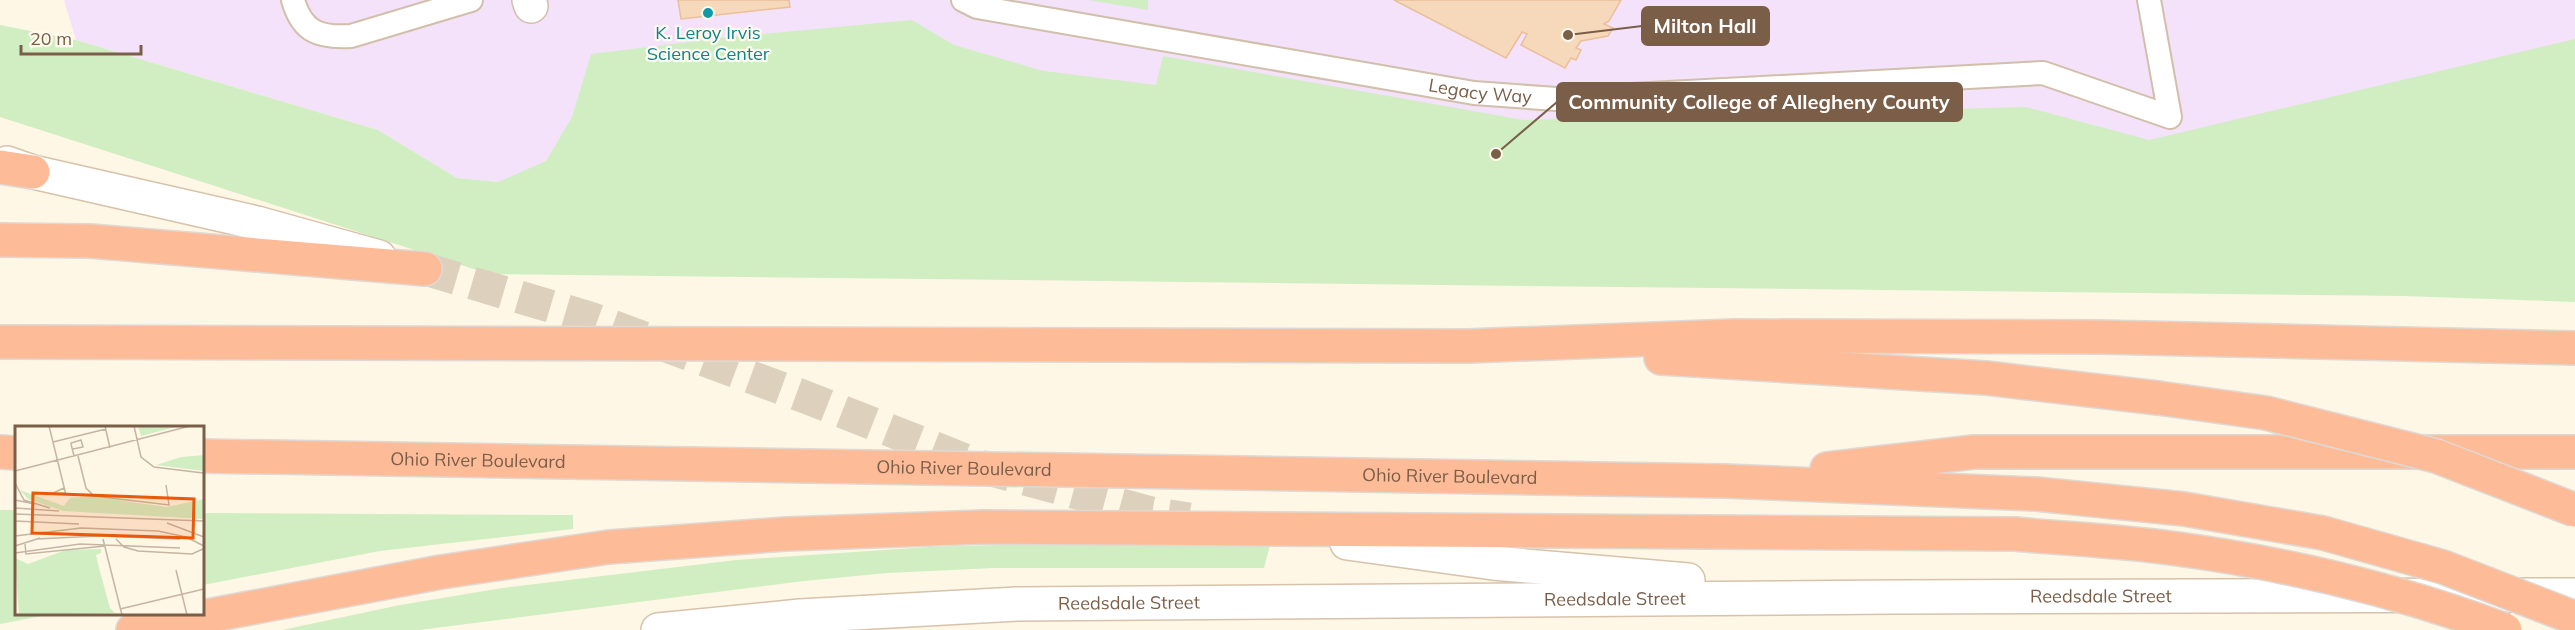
<svg xmlns="http://www.w3.org/2000/svg" width="2575" height="630" viewBox="0 0 2575 630" font-family="Mulish,sans-serif">
  <style>
    .education { fill: #f4e2fb }
    .green { fill: #d0eec2 }
    .building { fill: #f6d8bb; stroke: #eabf9a; stroke-width: 1.5 }
    .lines { fill: none; stroke-linecap: round; stroke-linejoin: round }
    .secondary-tunnel { stroke: #ddd1be; stroke-width: 33; stroke-dasharray: 33 16; stroke-linecap: butt }
    .lane-casing { stroke: #d1bfaa; stroke-width: 26 }
    .street-casing { stroke: #d1bfaa; stroke-width: 36 }
    .secondary-casing { stroke: #d7c2aa; stroke-width: 36 }
    .highway-casing { stroke: #dfd8d3; stroke-width: 36 }
    .lane { stroke: #fff; stroke-width: 22 }
    .street { stroke: #fff; stroke-width: 33 }
    .secondary { stroke: #fff; stroke-width: 33 }
    .highway { stroke: #fdbb98; stroke-width: 33 }
    .highway-bridge-casing { stroke: #dfd8d3; stroke-width: 36; stroke-linecap: butt }
    .highway-bridge { stroke: #fdbb98; stroke-width: 33 }
    .culture-dot { fill: #0f9aa8; stroke: #fffaee; stroke-width: 2 }
    .labels { text-anchor: middle; stroke-width: 4.5; stroke-linejoin: round; paint-order: stroke }
    .culture-label { font-size: 18px; fill: #0d838f; stroke: #fffaee }
    .street-label { font-size: 18px; fill: #7a5e48; stroke: #fffaee }
    .inset-road { fill: none; stroke: #c5b5a2; stroke-width: 1.5 }
    .view { fill: #e8590c; fill-opacity: 0.15; stroke: #e8590c; stroke-width: 3 }
    .inset-edge { fill: none; stroke: #7a5e48; stroke-width: 3 }
    .leader { fill: none; stroke: #7a5e48; stroke-width: 2 }
    .callout-dot { fill: #7a5e48; stroke: #fffaee; stroke-width: 2 }
    .callout { fill: #7a5e48; stroke: #7a5e48; stroke-width: 2 }
    .callout-label { font-size: 20px; text-anchor: middle; font-weight: bold; fill: #fff }
  </style>
  <rect width="100%" height="100%" fill="#fef7e6"/>
  <!-- education -->
  <path class="education" d="M64,0H2575V263L498,182L457,178L378,130L76,40Z"/>
  <!-- green -->
  <path class="green" d="M1088,0H1148V10Z
    M912,20L954,45L1044,71L1156,85L1163,56L1524,120L2026,107L2149,140L2575,39V302L2403,296L489,274L0,117V25L76,40L378,130L457,178L498,182L546,161L572,117L591,54L730,37Z
    M0,510H16V614H52L0,624Z
    M203,513L573,515V529L380,551L203,585Z
    M1066,543L1270,545L1264,568H994L887,573L804,581L419,630H282L400,605L502,588L736,560L928,547Z"/>
  <!-- building -->
  <path class="building" d="M678,0H789L790,7L681,19Z
    M1394,0H1621L1609,21L1604,24L1613,28L1608,36L1581,41L1576,48L1581,50L1576,60L1571,58L1565,68L1521,45L1527,34L1522,32L1506,58Z"/>
  <g class="lines">
    <!-- secondary-tunnel -->
    <path class="secondary-tunnel" d="M425,269L590,318L805,397L988,469L1151,513L1189,519"/>
    <defs>
      <g id="lane">
        <path d="M293,0C302,32 319,38 351,36L471,0"/>
        <path id="s1" d="M963,0L977,7L1474,93L1556,99L2043,73L2170,117L2149,0"/>
      </g>
      <path id="street" d="M529,0L531,6"/>
      <g id="secondary">
        <path d="M7,163L33,172L257,223L379,257"/>
        <path d="M1347,543L1493,563L1688,580"/>
        <path id="s2" d="M658,630L800,616L1017,604L1893,597L2575,595"/>
      </g>
      <g id="highway">
        <path d="M0,167L33,172"/>
        <path d="M0,240L90,241L425,269"/>
        <path d="M0,342L1468,346L1734,336L2099,337L2575,348"/>
        <path d="M1661,358L1986,378L2158,398"/>
        <path d="M0,452L16,453"/>
        <path id="s3" d="M202,456L1724,481L2036,494L2184,509L2323,533"/>
        <path d="M1827,469L1974,452H2575"/>
        <path d="M133,630L441,572L609,547L786,534L984,527L2015,534"/>
      </g>
    </defs>
    <!-- lane casing -->
    <use href="#lane" class="lane-casing"/>
    <!-- street casing -->
    <use href="#street" class="street-casing"/>
    <!-- secondary casing -->
    <use href="#secondary" class="secondary-casing"/>
    <!-- highway casing -->
    <use href="#highway" class="highway-casing"/>
    <!-- lane -->
    <use href="#lane" class="lane"/>
    <!-- street -->
    <use href="#street" class="street"/>
    <!-- secondary -->
    <use href="#secondary" class="secondary"/>
    <!-- highway -->
    <use href="#highway" class="highway"/>
    <defs>
      <path id="highway-bridge" d="M2158,398L2266,413L2436,456L2575,510
        M2323,533L2443,567L2575,618
        M2015,534C2069,539 2124,541 2178,549C2289,564 2400,591 2505,630"/>
    </defs>
    <!-- highway-bridge casing -->
    <use href="#highway-bridge" class="highway-bridge-casing"/>
    <!-- highway-bridge -->
    <use href="#highway-bridge" class="highway-bridge"/>
  </g>
  <!-- markers -->
  <circle class="culture-dot" cx="708" cy="13" r="6"/>
  <g class="labels">
    <!-- culture labels -->
    <g class="culture-label">
      <text x="708" y="39">K. Leroy Irvis<tspan x="708" dy="21">Science Center</tspan></text>
    </g>
    <!-- street labels -->
    <g class="street-label">
      <text dy="6" stroke="none"><textPath href="#s1" startOffset="526">Legacy Way</textPath></text>
      <text dy="6" stroke="none"><textPath href="#s3" startOffset="276">Ohio River Boulevard</textPath></text>
      <text dy="6" stroke="none"><textPath href="#s3" startOffset="762">Ohio River Boulevard</textPath></text>
      <text dy="6" stroke="none"><textPath href="#s3" startOffset="1248">Ohio River Boulevard</textPath></text>
      <text dy="6" stroke="none"><textPath href="#s2" startOffset="1444">Reedsdale Street</textPath></text>
      <text dy="6" stroke="none"><textPath href="#s2" startOffset="958">Reedsdale Street</textPath></text>
      <text dy="6" stroke="none"><textPath href="#s2" startOffset="472">Reedsdale Street</textPath></text>
    </g>
  </g>
  <!-- overview -->
  <g transform="translate(15 426)">
    <rect width="189" height="189" fill="#fef7e6"/>
    <path d="M123,0H164L126,10ZM189,29V45L141,39L166,31ZM5,64L49,80L55,72L75,70L152,81L189,73V93L48,85L13,73ZM86,123V127L81,129L83,138L95,182L100,187L4,189L0,132L13,138L51,124Z" fill="#d0eec2"/>
    <path class="inset-road" d="M34,0L51,69M90,0L95,22M119,0L126,31L139,41L188,47M38,16L91,3M58,23L68,21L66,14L56,17V18L59,30M63,30L71,62L79,70L154,79L151,59M0,45L175,0M0,57L9,74L35,82M49,62L36,68L51,67M0,74L20,78M0,82L44,85M0,88L189,95M0,95L64,98M152,97L189,111M0,110L66,102L143,105L171,111L189,120M21,113L84,110L165,113M88,113L107,189M101,113L109,121L123,125L177,128L188,123M10,118L11,128L90,120M0,120L25,112M0,127L65,118L165,122M161,144L172,189M105,183L189,163"/>
    <path class="view" d="M18,67L179,73L178,112L17,107Z"/>
    <rect width="189" height="189" class="inset-edge"/>
  </g>
  <!-- callouts -->
  <path class="leader" d="M1568 35L1642 26M1496 154L1557 102"/>
  <g class="callout-dot">
    <circle cx="1568" cy="35" r="6"/>
    <circle cx="1496" cy="154" r="6"/>
  </g>
  <g class="callout">
    <rect x="1642" y="7" width="127" height="38" rx="6"/>
    <rect x="1557" y="83" width="405" height="38" rx="6"/>
  </g>
  <g class="callout-label">
    <text x="1705" y="33">Milton Hall</text>
    <text x="1759" y="109">Community College of Allegheny County</text>
  </g>
  <!-- scale -->
  <path d="M21 45v9h120v-9" fill="none" stroke="#7a5e48" stroke-width="3"/>
  <text x="30" y="45" font-size="18" fill="#7a5e48" stroke="#fffaee" stroke-width="4.5" paint-order="stroke">20 m</text>
</svg>
